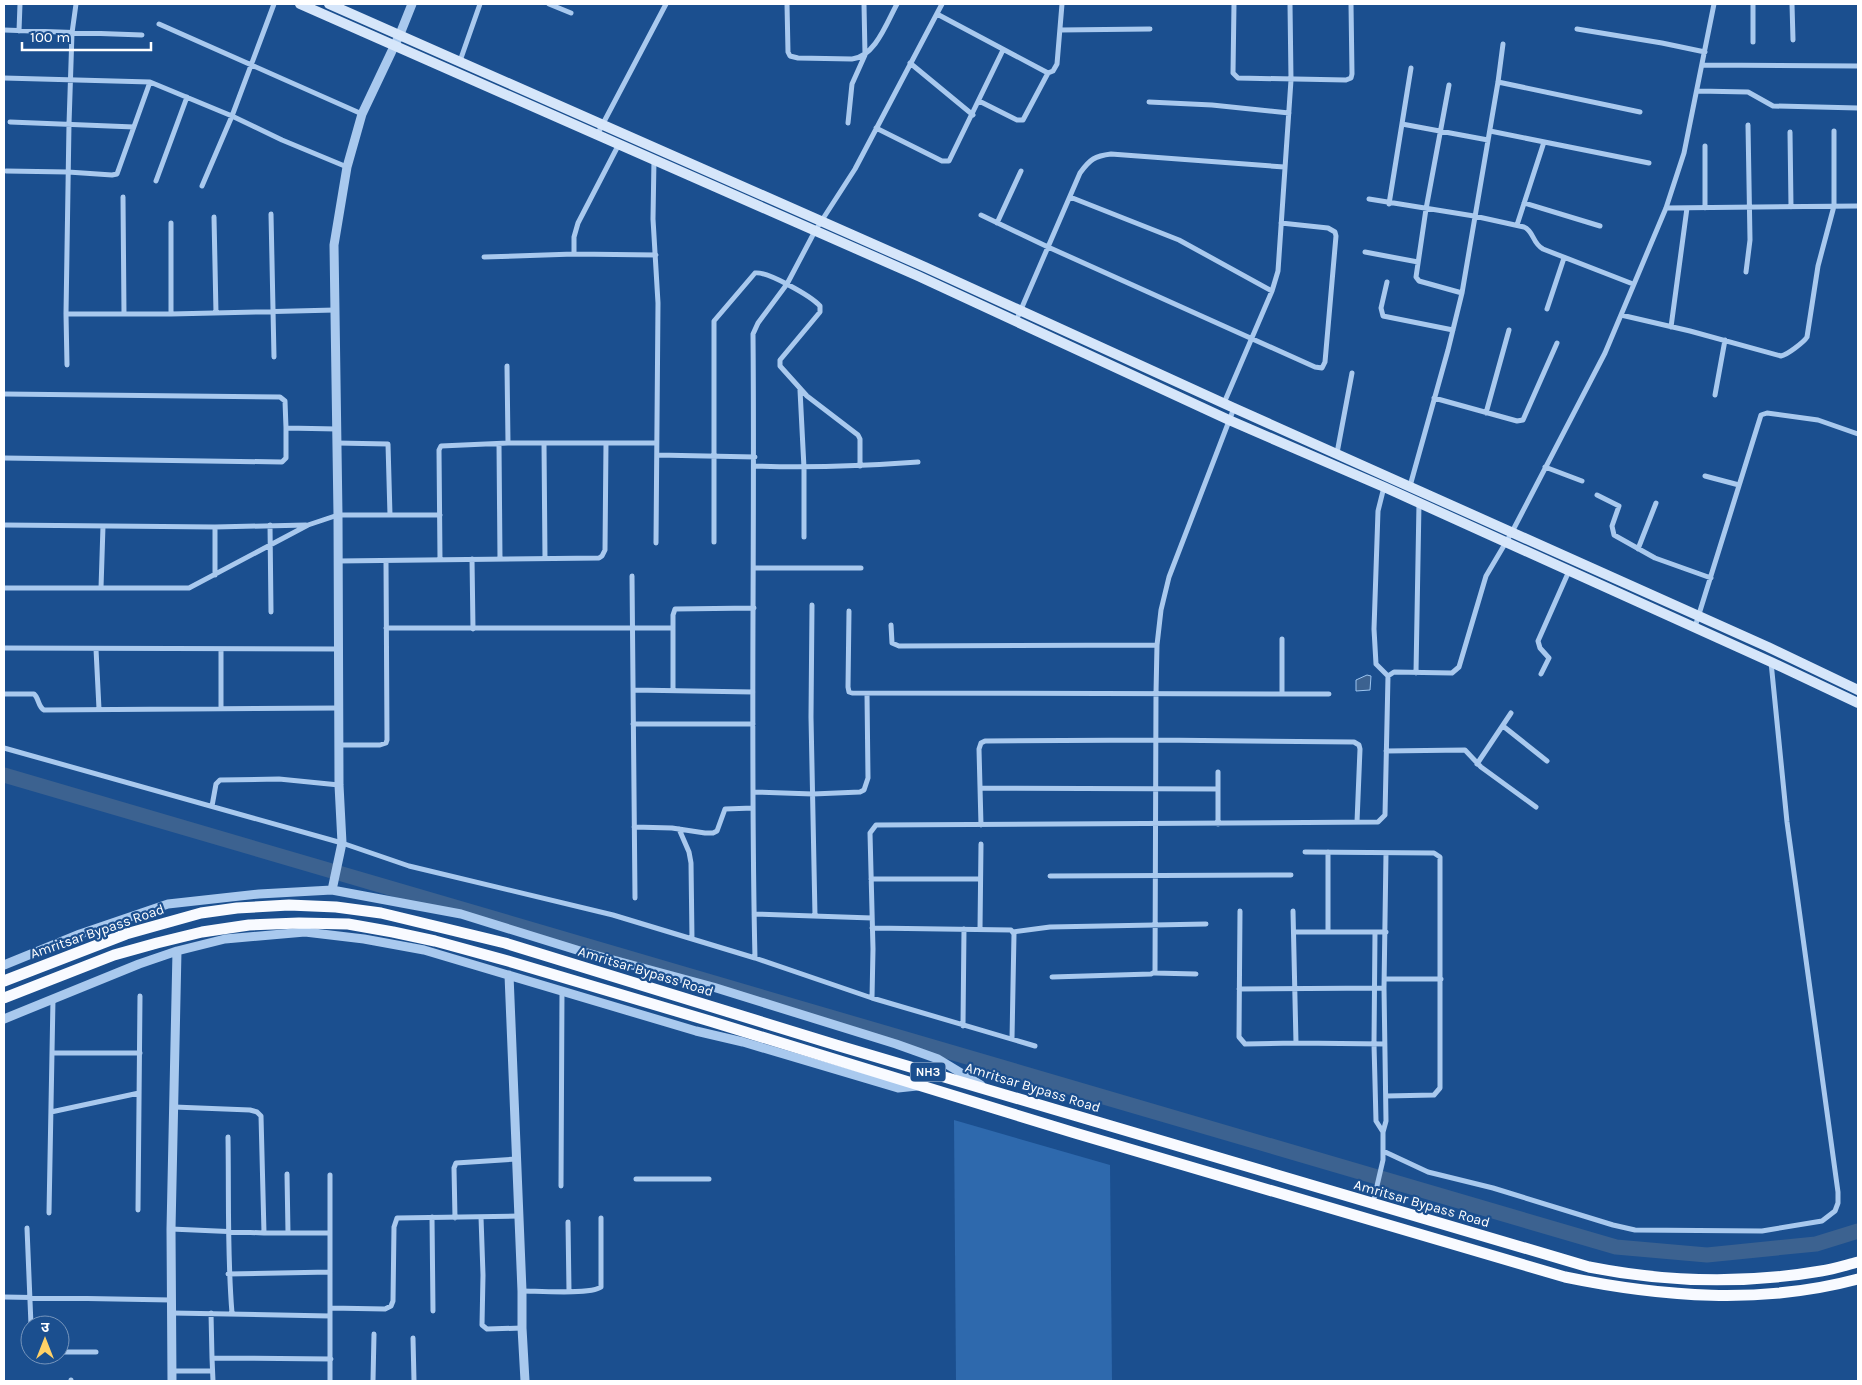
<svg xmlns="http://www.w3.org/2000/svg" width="1862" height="1385" viewBox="0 0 1862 1385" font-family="Karla,'Noto Sans Devanagari',sans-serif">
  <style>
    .green { fill: #2e69ad }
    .water { fill: #3c6290; stroke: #9cc4f0 }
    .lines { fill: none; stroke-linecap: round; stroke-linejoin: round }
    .river { stroke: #3c6290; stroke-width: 15 }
    .minor { stroke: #a9c9ee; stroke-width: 5 }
    .tertiary { stroke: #a9c9ee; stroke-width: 9 }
    .secondary { stroke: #d6e6fa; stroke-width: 10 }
    .trunk { stroke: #f8faff; stroke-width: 11 }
    .labels { text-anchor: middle; stroke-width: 4.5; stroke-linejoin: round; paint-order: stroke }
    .shield { fill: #1b4f8f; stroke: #bbcadd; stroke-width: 1 }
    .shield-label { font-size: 12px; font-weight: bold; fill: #fff }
    .street-label { font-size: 14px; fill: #fff; stroke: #1b4f8f }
  </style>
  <rect width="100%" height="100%" fill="#1b4f8f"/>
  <!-- green -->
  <path class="green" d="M954,1120L1110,1165L1112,1381H956Z"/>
  <!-- water -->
  <path class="water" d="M1367,675L1371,676L1370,690L1356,691V680Z"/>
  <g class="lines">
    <!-- river -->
    <path class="river" d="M4,775L1616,1247L1707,1255L1816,1244L1858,1231"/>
    <!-- minor -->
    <path class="minor" d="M76,4L72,33L69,124L66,314H171L335,310
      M549,4L571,13
      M787,4L788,52L790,56L798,58L852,59C875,57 887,22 897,4
      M1234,4L1233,73L1238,78L1346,80L1351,78L1352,74L1351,4
      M1753,4V42
      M1792,4L1793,40
      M937,14L1048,73L1053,71L1057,64L1062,4
      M159,24L362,114
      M1577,29L1662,43L1705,52
      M4,30L142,35
      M1060,30L1150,29
      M19,31L20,4
      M460,61L480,4
      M910,63L973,115
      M1703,65L1858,66
      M4,78L150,82L232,116L282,140L347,167
      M1498,82L1640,112
      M1449,85L1426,209L1416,277L1419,281L1462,293
      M1698,91L1748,92L1773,106L1858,108
      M979,101L1017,120H1023L1048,73
      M1149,102L1212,105L1289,113
      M10,122L134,127
      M848,123L852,84L865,55L864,4
      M1402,124L1488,140
      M876,128L942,161H949L1003,50
      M1490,131L1649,163
      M1790,132L1791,207
      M597,135L666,4
      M654,159L653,219L658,303L656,543
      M6,171L68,172L112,175L117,174L150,82
      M156,181L187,97
      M202,186L232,116L274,4
      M123,197L124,314
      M1070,197L1179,240L1272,291
      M1369,199L1474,216L1524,227C1534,231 1532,243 1543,249L1633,284
      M1524,203L1600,226
      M1389,204L1411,68
      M1666,208L1858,206
      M1705,208V146
      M271,214L274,357
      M981,215L1048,247L1315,367L1322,368L1325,362L1336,236L1335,232L1328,228L1281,223
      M214,217L216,313
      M171,223V314
      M997,223L1021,171
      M1517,225L1544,142
      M1365,252L1418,262
      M574,254V237L578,223L619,144
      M484,257L574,254L656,255
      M1746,272L1750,240L1748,125
      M1387,282L1381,308L1383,316L1453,330
      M1547,309L1564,258
      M66,314L67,365
      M1621,315L1690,331L1781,356C1787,355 1804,342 1807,337L1818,266L1834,206V131
      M1016,321L1080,173C1090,159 1095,156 1111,154L1284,167
      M1671,327L1687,208
      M507,366L508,443
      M800,390L804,468V537
      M4,394L280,397L285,401L286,428L337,429
      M1715,395L1725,340
      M1434,398L1517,421L1523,420L1557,343
      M1224,403L1272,291L1278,271L1291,80L1290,4
      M1486,413L1509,330
      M337,443L388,444L390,515
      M544,443L545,559
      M499,444L500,559
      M1337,453L1352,373
      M657,455L755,457
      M4,458L282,462L286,458V428
      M755,466C809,468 863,466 918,462
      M1545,467L1582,481
      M1705,476L1739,485
      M1410,486L1448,350L1462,293L1498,82L1503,44
      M1384,487L1378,511L1374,629L1376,664L1388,676
      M1597,495L1619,506L1612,526L1614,535L1655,558L1711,578
      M4,525L215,527L306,525
      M270,525L271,612
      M714,542V321L755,273C767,271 811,296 820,306V312L780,360V366L807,396L858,435L860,439V466
      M1638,549L1656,503
      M440,559L439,450L441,446L508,443H656
      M472,559L473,629
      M338,561L599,558L602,556L605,550L606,443
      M754,568H861
      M215,575V527
      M632,576L635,898
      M4,588H189L308,525L338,515H440
      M101,588L103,526
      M812,605L811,717L815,916
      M849,611L848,687L849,692L852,693L1329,694
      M891,625L892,643L899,646L1157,645
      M1695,627L1761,415L1767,413L1818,420L1858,434
      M386,628H673
      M1282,639V694
      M4,648L339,649
      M96,649L99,709
      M1416,673L1419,503
      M1541,674L1549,658L1540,648L1538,641L1569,571
      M633,690L753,692
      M673,690V615L675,609L754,608
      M4,694H34C39,698 38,707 44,710L339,708
      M221,708V649
      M633,724H753
      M1503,726L1547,761
      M339,745H380L386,743L387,740L386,561
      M4,748L342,843L409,866L613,915L755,958L872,998L1035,1046
      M1386,751L1465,750L1481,767L1536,807
      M1477,764L1511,713
      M1218,772V824
      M980,788L1218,789
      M753,792L813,794L860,792L864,790L868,778L867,694
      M212,806L216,784L220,780L279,779L339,785
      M981,825L979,749L981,743L985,741L1156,740L1354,742L1359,745L1360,749L1357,822
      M634,827L672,828L705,833H713L717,831L725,809L753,808
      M679,829L689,852L691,863L692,939
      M1305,852L1434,853L1440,857V1088L1434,1095L1386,1096
      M1328,852V932
      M1050,876L1291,875
      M871,879H980
      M1240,911L1239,1037L1245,1044L1296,1043L1385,1044
      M1293,911L1296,1043
      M754,914L872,918
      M872,928L1011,930L1014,934L1012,1039
      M980,929L981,844
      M1013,932L1050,927L1206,924
      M1294,932H1386
      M1375,932L1374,1044L1376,1121L1383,1132
      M755,958C750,750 755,542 753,334L758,323L787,284L815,231L855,169L942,4
      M1154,973L1196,974
      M1052,977L1151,974L1155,972L1156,693L1157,645L1161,610L1169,577L1234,408
      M1385,979H1441
      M1239,989L1384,988
      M872,998L873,949L870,833L876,825L1378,822L1385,815L1388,676L1394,672L1452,673L1459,667L1486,576L1512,532L1605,353L1666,208L1684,153L1714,4
      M963,1026L964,929
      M52,1053H140
      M174,1107L250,1110L257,1112L261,1116L264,1233
      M51,1112L139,1093
      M228,1137C229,1196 227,1254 232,1313
      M1383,1151L1428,1172L1493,1188L1613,1225L1635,1230L1762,1231L1822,1221L1835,1211L1838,1203V1192L1787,822L1771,662
      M287,1174L288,1233
      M330,1175V1381
      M636,1179H709
      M561,1186L562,990
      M1373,1203L1383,1160V1132L1386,1121L1384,988L1386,853
      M138,1210L140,996
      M49,1213L53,999
      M432,1217L433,1311
      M481,1217L483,1275L482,1325L487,1329L522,1328
      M455,1218L454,1168L456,1163L516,1159
      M568,1222L569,1291
      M27,1228L31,1325
      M171,1229L264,1233H330
      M228,1274L330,1272
      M522,1291C537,1291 590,1295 601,1287V1218
      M4,1297L171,1300
      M330,1308L385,1309L391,1306L393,1301L394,1227L397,1218L519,1216
      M172,1313L330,1316
      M211,1313L212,1358
      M413,1338L414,1381
      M60,1352H96
      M173,1371H212
      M71,1381V1380
      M213,1381L212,1358L331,1359
      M373,1381L374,1334"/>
    <!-- tertiary -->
    <path class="tertiary" d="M332,890L342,843L339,785L338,515L334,245L347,167L362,114L400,34L412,4
      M4,965L80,934L168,904L259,894L332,890L461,914L580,951L713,987L896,1044L938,1059L981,1085
      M509,975L522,1291V1328L525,1381
      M4,1019L139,964L177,951L225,939L305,932L364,939L424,950L696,1031L743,1042L898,1088L917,1086
      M172,1381L171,1229L177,951"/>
    <!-- secondary -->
    <path class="secondary" d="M300,4L918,276L1229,420L1384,487L1771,662L1858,703
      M329,4L925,267L1234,408L1768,647L1858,690"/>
    <!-- trunk -->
    <path class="trunk" d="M4,981L126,934L201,913L237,908L289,905L336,907L381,913L505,943L836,1045L1589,1267C1665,1282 1745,1284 1821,1271C1834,1269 1846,1265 1858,1262
      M4,998L114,955L157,943L202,932L249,925L299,923L348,924L393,932L435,941L508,961L713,1022L1075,1133L1565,1277C1662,1297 1761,1305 1858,1279"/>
  </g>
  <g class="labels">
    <!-- shield labels -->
    <rect class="shield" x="910.5" y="1062.5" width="35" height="19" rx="4"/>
    <g class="shield-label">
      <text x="928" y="1076">NH3</text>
    </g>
    <!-- street labels -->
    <g class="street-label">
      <text transform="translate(97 931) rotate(-19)" y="5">Amritsar Bypass Road</text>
      <text transform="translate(646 971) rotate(17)" y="5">Amritsar Bypass Road</text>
      <text transform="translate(1033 1087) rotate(17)" y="5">Amritsar Bypass Road</text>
      <text transform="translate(1422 1203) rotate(16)" y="5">Amritsar Bypass Road</text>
    </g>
  </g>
  <!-- border -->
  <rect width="1862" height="1385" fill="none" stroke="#ffffff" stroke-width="10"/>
  <!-- north arrow -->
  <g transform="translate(45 1340)"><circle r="24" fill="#1b4f8f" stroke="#7695bc"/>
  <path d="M0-4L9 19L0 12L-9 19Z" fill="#ffd166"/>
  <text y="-8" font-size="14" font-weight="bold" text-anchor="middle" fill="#ffffff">उ</text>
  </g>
  <!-- scale -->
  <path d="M22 42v8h129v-8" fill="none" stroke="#ffffff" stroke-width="2.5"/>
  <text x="30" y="42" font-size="15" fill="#ffffff" stroke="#1b4f8f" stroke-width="4" paint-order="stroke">100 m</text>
</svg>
